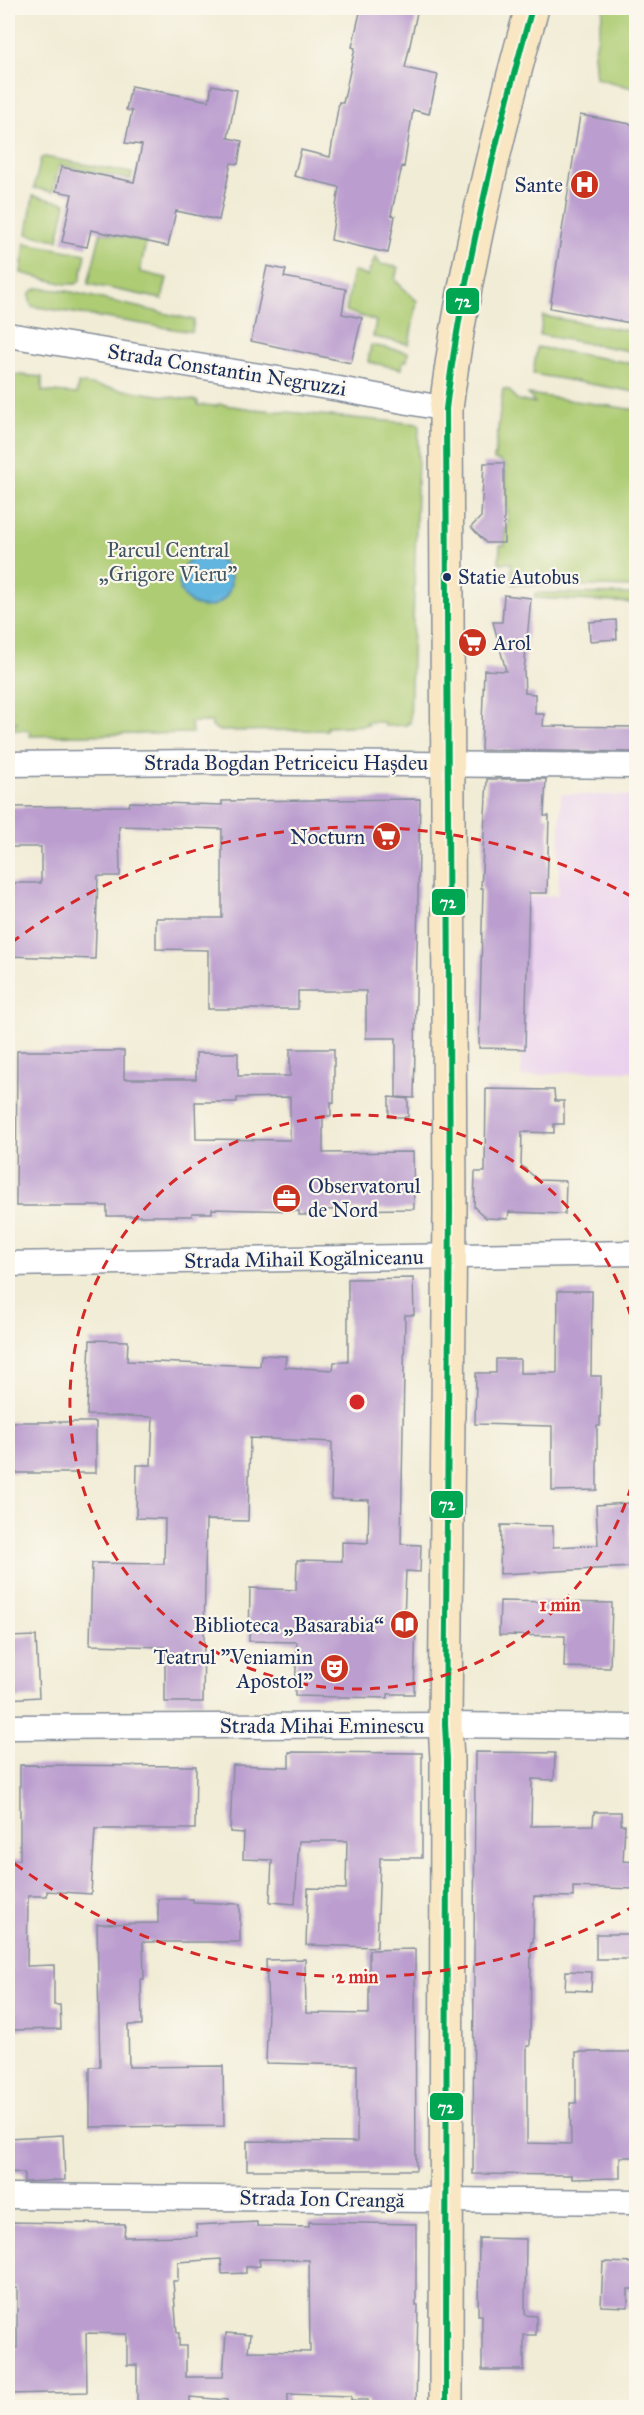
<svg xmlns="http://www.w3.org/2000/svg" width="644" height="2415" viewBox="0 0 644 2415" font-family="'IM FELL Great Primer',serif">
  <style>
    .built { fill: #ead1ed }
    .green { fill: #adcc73; stroke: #647e68; stroke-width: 1.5 }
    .water { fill: #62b5de; stroke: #3e729e; stroke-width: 1.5 }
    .building { fill: #bb9ecf; fill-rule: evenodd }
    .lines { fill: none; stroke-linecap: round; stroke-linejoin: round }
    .minor-casing { stroke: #868e9a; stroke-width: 27 }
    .secondary-casing { stroke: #868e9a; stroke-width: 36 }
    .minor { stroke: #fff; stroke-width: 24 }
    .secondary { stroke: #f9e7c3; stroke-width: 33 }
    .bus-1-casing { stroke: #fbf7ec; stroke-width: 10 }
    .bus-1 { stroke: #00a651; stroke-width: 6 }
    .ring { fill: none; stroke: #d62828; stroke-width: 3; stroke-dasharray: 10 8 }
    .bus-dot { fill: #1b2f5e; stroke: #fbf7ec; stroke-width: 2 }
    .labels { text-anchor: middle; stroke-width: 4.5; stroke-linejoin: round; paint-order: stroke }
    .bus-label { font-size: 20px; fill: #1b2f5e; stroke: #fbf7ec; text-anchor: start }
    .poi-label { font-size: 21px; fill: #1b2f5e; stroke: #fbf7ec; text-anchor: end }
    .street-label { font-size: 21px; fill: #1b2f5e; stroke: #fbf7ec }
    .park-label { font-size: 21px; fill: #405663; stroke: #fbf7ec }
    .centre { fill: #d62828; stroke: #fbf7ec; stroke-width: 3 }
    .ring-label { font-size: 18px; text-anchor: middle; font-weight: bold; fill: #d62828; stroke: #fbf7ec; stroke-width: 4.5; stroke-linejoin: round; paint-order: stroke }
    .line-badge { stroke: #fbf7ec; stroke-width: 2 }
    .badge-label { font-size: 16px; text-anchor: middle; font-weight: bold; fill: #fff }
  </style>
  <rect width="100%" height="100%" fill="#fbf7ec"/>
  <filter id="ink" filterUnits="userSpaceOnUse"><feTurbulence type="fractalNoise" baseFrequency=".0167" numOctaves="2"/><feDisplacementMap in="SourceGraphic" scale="12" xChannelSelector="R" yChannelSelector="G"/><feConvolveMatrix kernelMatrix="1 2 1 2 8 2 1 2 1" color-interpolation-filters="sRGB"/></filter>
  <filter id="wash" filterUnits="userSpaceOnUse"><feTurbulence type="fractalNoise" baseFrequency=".008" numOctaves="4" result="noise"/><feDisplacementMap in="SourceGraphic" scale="24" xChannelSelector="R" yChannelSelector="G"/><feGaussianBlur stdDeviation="1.35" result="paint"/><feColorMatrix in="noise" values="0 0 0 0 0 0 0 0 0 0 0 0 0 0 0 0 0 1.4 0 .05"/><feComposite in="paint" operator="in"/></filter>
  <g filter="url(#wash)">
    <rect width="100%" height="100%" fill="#f1ecd5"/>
    <!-- built -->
    <path class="built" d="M561,794L636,796V1071H585L521,1077V897L558,895Z
      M632,1480H636V1569Z"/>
    <!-- green -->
    <path class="green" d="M604,8H636V89L596,78L594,54Z
      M45,157L132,173L131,179L59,165L53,192L34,188L41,158Z
      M33,196L66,203L58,240L27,234Z
      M101,232L146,242L140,272L167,278L162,299L88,284Z
      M25,243L86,254L80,281L76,284H65L21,273Z
      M376,256L380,264L398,267L395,280L417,301L409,344L373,337L376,321L346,311L353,271L367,276Z
      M38,288L67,291L194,320L192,332L31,306L29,295L32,291Z
      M543,316L636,332V352L540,335Z
      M371,345L408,352L407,361H403L402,369L368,362Z
      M537,347L636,364V392L533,374Z
      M8,374L42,377V391L77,394L78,383L198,401V405L217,406L218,404L253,409L419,424L410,723H407V725L385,726L383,722H366L368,725L327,727V730L220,731L212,727V722H191L192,733L30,736V731L10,729L18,722H8Z
      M503,389L509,390L517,400L535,403L528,394L636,410V587L512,584L511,563H499L500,545H505V528L508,527L506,466L500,461L494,460Z
      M535,593L636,594V603L535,598Z"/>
    <!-- water -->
    <path class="water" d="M179 581a26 26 0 1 1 52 0a26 26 0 1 1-52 0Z"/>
    <g id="blocks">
      <!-- building -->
      <path class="building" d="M361,8H418L405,68L438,75L429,114L413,110L404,167L402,166L391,215L395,216L388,253L331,240L339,187L294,176L301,150L330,157L339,102L343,103L355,48L352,47Z
        M212,85L237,90L228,138L242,141L238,164L231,163L219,220L176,211L168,246L91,230L87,247L62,242L72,194L56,191L61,167L134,182L142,145L125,143L132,111L126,110L131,86L209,101Z
        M580,115L636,125V324L550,308Z
        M267,266L286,270L284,277L346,289L342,314L362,318L351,363L251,341Z
        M484,463H504V543H486L471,527L481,517Z
        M504,595L531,598L524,671L525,693L535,694V714H544L543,726L636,727V752L481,750L484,670L506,671L493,622H502Z
        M616,620L617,639L590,641L589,622Z
        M487,779H546L544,816H549L547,893H529L525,1049L479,1048L483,888H481Z
        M420,799L414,1098L396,1097V1038H366V991H298V1009H208V950L156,949V918H222V829L119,826L120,876H98L95,959L8,956V883H41V847H8V807L129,806L130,802L222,805V801Z
        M290,1049H334V1103L331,1102V1116H323V1153L413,1152L414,1209L322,1210V1215H299V1211L212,1209V1213H192V1216H107V1206H16L17,1051H124V1079H196V1053H238V1076H290ZM290,1097V1140L196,1139L195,1102H237V1098Z
        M486,1089L554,1090L555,1101H564V1124H554V1133L522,1132L521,1165L538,1180L566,1181L565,1214L509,1212L508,1219L486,1218L474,1207L475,1172H485Z
        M389,1097L408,1099V1117H389Z
        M413,1278L414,1315H405L401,1544L421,1545L420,1572L406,1571L404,1619H416L414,1694H388V1698L295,1696L297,1642L249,1641L250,1588L296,1590L297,1560L342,1561V1542L368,1543L369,1500L331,1499L332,1442L250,1438L248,1521L206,1520L203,1702H165V1647L90,1645L92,1563L164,1564L165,1519L136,1518L137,1465H151L153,1417L87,1415L90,1340L128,1341L127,1361L260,1366L261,1355L286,1356L285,1367L333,1370L334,1362H348V1279Z
        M558,1291H592L591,1376H601L600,1426H597V1490L552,1491V1426L475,1424L476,1373H496V1359H520V1373H557Z
        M8,1422H96V1473H8Z
        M629,1503L632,1567L500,1574L501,1525L553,1526V1547L598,1545L596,1505Z
        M500,1601L612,1603L610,1668L564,1667L565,1636L499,1635Z
        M36,1636L39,1697L8,1699V1637Z
        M289,1752L422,1753V1858H380L377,1947L306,1945L308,1888L346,1889L347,1841H299L295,1904L270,1902L272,1860L243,1859L244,1833L230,1832L233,1765L289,1767Z
        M475,1752L555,1753L554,1780L532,1779L531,1826L593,1825L594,1812H621V1825H625L623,1861L636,1862V1889L573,1887V1897L534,1896L533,1942H531L530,2046H527V2143L571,2144L570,2103H576V2052H636V2157H620V2178L572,2179V2175L473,2174Z
        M20,1765L196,1766L195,1829H95L91,1894L47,1891V1896H28L27,1966L54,1965V2005H60L61,2029L8,2030V1860H20Z
        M158,1899H193V1902L240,1904V1942H143L144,1979H141L142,2025H128L129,2067L223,2066L224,2126L90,2127V2067H100L97,1924L158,1923Z
        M596,1934H636V1959H596Z
        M415,1949L416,2170H247V2141L357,2142V2065L266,2063L268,2008L266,1960L305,1959L306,2013L369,2014V1950Z
        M566,1971L592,1972L591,1991L565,1990Z
        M63,2135L65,2180L24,2182V2173L8,2172V2138Z
        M8,2222L125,2224L124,2237L197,2236L196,2225L257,2222V2226L309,2227V2222L416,2224V2305H418L416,2408H378V2405H368V2400H351V2396L288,2394V2408H226L227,2400L190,2397V2408H137V2365H127V2334L86,2333L87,2392L8,2394V2348H17V2288H8ZM221,2259L222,2274L246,2273V2267L260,2266L259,2259L309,2260L310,2352L248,2351L250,2335L226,2333L223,2377H186V2346H179V2333H177L173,2281H178V2262Z
        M479,2238L526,2239L525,2315L536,2316V2335H524V2370H482V2315H478Z
        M603,2262L636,2263V2289H628V2307L601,2306Z"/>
    </g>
  </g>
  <g filter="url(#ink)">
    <use href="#blocks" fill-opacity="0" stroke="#868e9a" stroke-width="1.5"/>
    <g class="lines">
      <defs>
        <path id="minor" d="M8,335L339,389L446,409
          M8,764L203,762L636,766
          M8,1264L636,1253
          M8,1727L445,1725L636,1727
          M8,2196L636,2202"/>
        <path id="secondary" d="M446,2408L447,1759L445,1725L450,1209L446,409C462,276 496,137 532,8"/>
      </defs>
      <!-- minor casing -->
      <use href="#minor" class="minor-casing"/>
      <!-- secondary casing -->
      <use href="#secondary" class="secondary-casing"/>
      <!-- minor -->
      <use href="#minor" class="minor"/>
      <!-- secondary -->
      <use href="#secondary" class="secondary"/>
      <defs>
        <path id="bus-1" d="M446,2408L447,1759L445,1725L450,1209L446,409C462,276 496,137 532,8"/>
      </defs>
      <!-- bus-1 casing -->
      <use href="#bus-1" class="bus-1-casing"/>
      <!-- bus-1 -->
      <use href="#bus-1" class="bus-1"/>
    </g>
  </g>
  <!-- distance rings -->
  <g class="ring">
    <path d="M636 1469A287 287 0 1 1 636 1335"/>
    <path d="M636 1905A575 575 0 0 1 11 1861M11 943A575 575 0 0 1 636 899"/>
  </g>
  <!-- icons -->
  <defs>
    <symbol id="hospital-disc" viewBox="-11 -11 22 22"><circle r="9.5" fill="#c8321e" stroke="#fbf7ec"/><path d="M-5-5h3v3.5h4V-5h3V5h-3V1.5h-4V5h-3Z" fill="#fff"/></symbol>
    <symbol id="supermarket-disc" viewBox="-11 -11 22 22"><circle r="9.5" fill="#c8321e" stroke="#fbf7ec"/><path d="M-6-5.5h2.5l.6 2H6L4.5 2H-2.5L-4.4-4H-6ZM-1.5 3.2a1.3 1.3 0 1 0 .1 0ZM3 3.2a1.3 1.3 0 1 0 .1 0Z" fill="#fff"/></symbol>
    <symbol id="office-disc" viewBox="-11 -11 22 22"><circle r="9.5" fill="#c8321e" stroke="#fbf7ec"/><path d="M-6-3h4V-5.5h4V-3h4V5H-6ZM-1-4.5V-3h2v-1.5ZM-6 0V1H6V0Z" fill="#fff"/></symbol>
    <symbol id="library-disc" viewBox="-11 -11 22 22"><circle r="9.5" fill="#c8321e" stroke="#fbf7ec"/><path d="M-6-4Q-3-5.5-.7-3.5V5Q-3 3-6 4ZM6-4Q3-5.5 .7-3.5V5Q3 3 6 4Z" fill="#fff"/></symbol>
    <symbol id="theatre-disc" viewBox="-11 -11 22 22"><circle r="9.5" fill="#c8321e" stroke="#fbf7ec"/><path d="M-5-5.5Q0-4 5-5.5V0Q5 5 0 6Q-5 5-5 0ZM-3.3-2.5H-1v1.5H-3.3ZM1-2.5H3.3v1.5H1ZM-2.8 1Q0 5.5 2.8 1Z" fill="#fff"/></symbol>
  </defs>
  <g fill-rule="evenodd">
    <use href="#hospital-disc" x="568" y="168" width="33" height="33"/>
    <use href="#supermarket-disc" x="456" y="626" width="33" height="33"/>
    <use href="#supermarket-disc" x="370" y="820" width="33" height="33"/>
    <use href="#office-disc" x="270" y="1182" width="33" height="33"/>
    <use href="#library-disc" x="388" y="1608" width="33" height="33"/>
    <use href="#theatre-disc" x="318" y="1652" width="33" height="33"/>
  </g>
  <!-- markers -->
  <circle class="bus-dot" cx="447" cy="577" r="5"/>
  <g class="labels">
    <!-- bus labels -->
    <g class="bus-label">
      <text x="458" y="584">Statie Autobus</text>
    </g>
    <!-- poi labels -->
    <g class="poi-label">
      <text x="563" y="192">Sante</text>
      <text x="493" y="650" text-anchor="start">Arol</text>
      <text x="365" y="844">Nocturn</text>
      <text x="308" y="1193" text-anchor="start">Observatorul<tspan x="308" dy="24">de Nord</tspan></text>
      <text x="384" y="1632">Biblioteca „Basarabia“</text>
      <text x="313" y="1664">Teatrul "Veniamin<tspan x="313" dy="24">Apostol"</tspan></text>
    </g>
    <!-- street labels -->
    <g class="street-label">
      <text transform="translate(227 370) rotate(9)" y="7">Strada Constantin Negruzzi</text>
      <text x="286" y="770">Strada Bogdan Petriceicu Hașdeu</text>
      <text transform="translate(304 1259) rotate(-1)" y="7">Strada Mihail Kogălniceanu</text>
      <text x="322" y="1733">Strada Mihai Eminescu</text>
      <text transform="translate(322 2199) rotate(1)" y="7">Strada Ion Creangă</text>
    </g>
    <!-- park labels -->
    <g class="park-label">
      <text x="168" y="557">Parcul Central<tspan x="168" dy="24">„Grigore Vieru”</tspan></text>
    </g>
  </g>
  <circle cx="357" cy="1402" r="9" class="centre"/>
  <g class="ring-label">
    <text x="560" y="1611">1 min</text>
    <text x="357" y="1983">2 min</text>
  </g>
  <g class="line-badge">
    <rect x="445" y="287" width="35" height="28" rx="6" fill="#00a651"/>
    <rect x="431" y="888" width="35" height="28" rx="6" fill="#00a651"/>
    <rect x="430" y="1490" width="34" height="29" rx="6" fill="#00a651"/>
    <rect x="429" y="2092" width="35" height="29" rx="6" fill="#00a651"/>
  </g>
  <g class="badge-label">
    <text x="463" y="307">72</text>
    <text x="448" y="908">72</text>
    <text x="447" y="1510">72</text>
    <text x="446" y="2113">72</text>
  </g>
  <!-- margin -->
  <rect width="644" height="2415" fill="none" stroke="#fbf7ec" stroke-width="30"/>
</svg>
